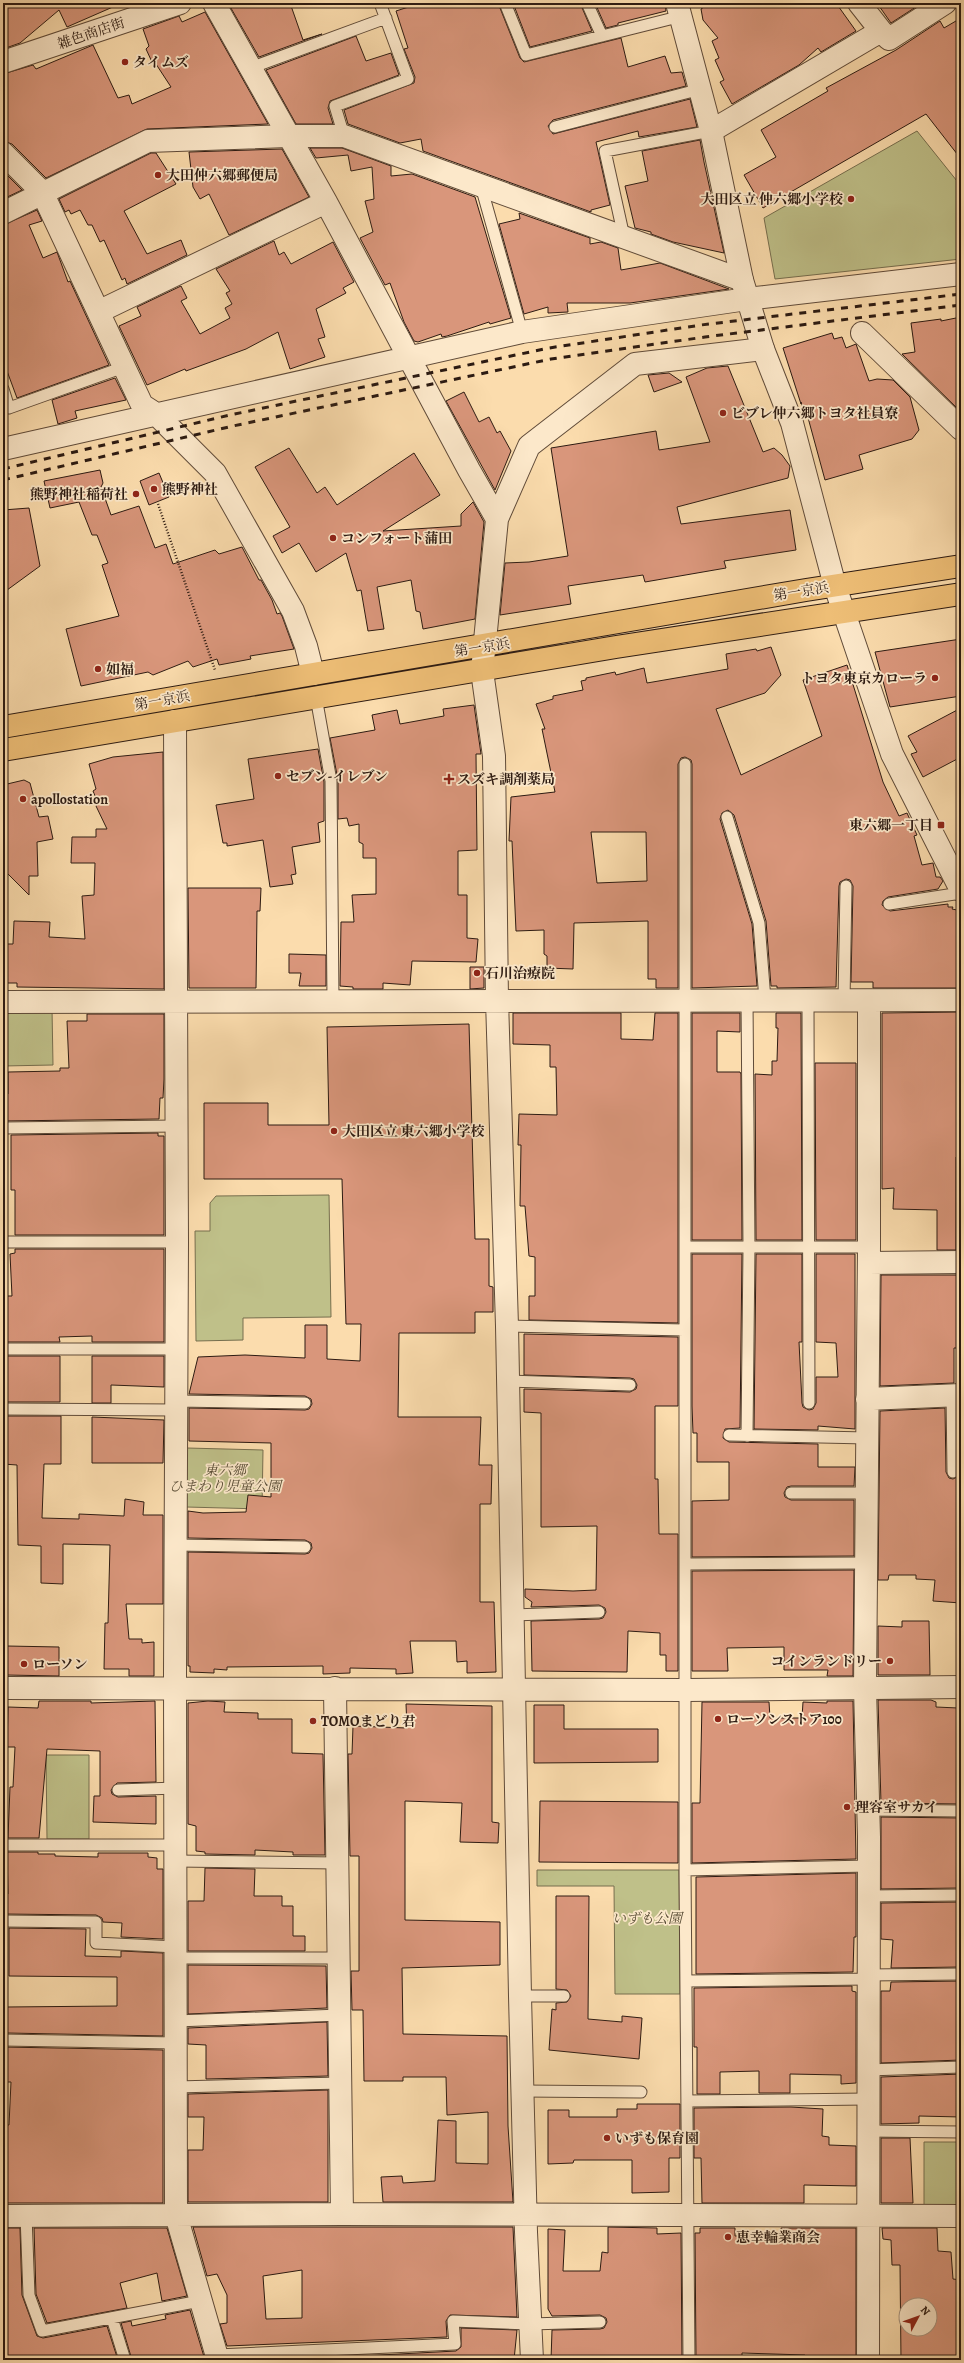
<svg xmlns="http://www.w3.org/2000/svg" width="964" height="2363" viewBox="0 0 964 2363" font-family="Alegreya,'Noto Serif JP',serif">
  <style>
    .green { fill: #bfc089; stroke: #766e4e }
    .building { fill: #d9967b; stroke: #2d1b12; fill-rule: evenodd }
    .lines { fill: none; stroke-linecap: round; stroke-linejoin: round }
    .service-casing { stroke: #604b39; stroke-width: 13 }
    .minor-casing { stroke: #604b39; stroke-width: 24 }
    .tertiary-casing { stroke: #604b39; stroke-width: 24 }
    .trunk-casing { stroke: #2d1b12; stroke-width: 24 }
    .path { stroke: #2d1b12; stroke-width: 2.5; stroke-dasharray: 1 2; stroke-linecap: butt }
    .service { stroke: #fce8ca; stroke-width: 11 }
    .minor { stroke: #fce8ca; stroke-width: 22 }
    .tertiary { stroke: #fce8ca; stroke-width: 22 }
    .trunk { stroke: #eebe76; stroke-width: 22 }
    .rail { stroke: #2d1b12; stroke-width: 3; stroke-dasharray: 7 7; stroke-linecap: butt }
    .poi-dot { fill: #8f2418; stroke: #fce8ca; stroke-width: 1.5 }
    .labels { text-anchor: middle; stroke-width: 3.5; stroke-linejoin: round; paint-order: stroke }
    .street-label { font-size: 14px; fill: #2d1b12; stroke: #fce8ca }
    .poi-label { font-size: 14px; font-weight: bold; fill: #2d1b12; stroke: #fce8ca; text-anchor: start }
    .park-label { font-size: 14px; font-style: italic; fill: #594d36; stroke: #fce8ca }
  </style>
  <rect width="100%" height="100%" fill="#fbdcad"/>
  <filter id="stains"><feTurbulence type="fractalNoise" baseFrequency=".005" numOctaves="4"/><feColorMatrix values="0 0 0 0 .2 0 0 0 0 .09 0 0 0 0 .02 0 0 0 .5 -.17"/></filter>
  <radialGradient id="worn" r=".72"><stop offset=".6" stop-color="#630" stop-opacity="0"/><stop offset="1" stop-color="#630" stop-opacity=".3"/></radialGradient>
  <!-- green -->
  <path class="green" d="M917,131L961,186V259L775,279L764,218Z
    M52,1008L53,1065L3,1066V1009Z
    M329,1195L331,1317L243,1318V1340L196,1341L195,1231H210V1203L216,1196Z
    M187,1448L263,1450L262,1509L186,1507Z
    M46,1755H89V1839H47Z
    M537,1870H679L680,1994H615L614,1886H537Z
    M924,2142H961V2209L924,2208Z"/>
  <!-- building -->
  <path class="building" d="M3,3H122L67,27L59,10L20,43L3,49Z
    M228,3H290L303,40L322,34L259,57Z
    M421,3H498L520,58L524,62L621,38L628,67L665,56L671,73L682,72L686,86L553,120L548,126L553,134L690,99L697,127L639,137L638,131L596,142L610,205L591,210V212L423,151L421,139L400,143L348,124L344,110L414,83L415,77L404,49L408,48L396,11Z
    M513,3H580L592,31L530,47Z
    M595,3H665L666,11L618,23V25L606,28Z
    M710,3H836L856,31L821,52L818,48L799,65L732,104L720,82L724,80L715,60L719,58L712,41L718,38L703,20L701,9Z
    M877,3H922L891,23Z
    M205,12L268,124L147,129L46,178L12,144L3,141V74L33,65L36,69L93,45L118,98L129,95L132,104L171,87L154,61L152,62L146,49L149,46L143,29L179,16L182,22Z
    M961,18V159L926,114L763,208L744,175L776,157L761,130L828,91L826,88L896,50L940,21L944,28Z
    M356,36L366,61L391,53L399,75L330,101L328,108L333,124H296L266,70Z
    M700,140L704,162L724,253L673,242L651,234V232L635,228L625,186L648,181L642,151Z
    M310,148H342L391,166V176L412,174L475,197L511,318L490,324L489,322L447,336L442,337L441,334L418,342L414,341L404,322L390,283L385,285L360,238L373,232L365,201L374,199L372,167L351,171L348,155L316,158Z
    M282,149L309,197L229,235L209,194L200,199L193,187L189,152Z
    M151,153H156L176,184L124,211L147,254L181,240L187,255L127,284L125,278L122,280L104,240L100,242L92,225H88L80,210L71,214L69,210L65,212L59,199Z
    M3,171L22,190L3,199Z
    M37,210L42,221L29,225L43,258L57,252L68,282L70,281L109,365L17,398L7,371L3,372V225Z
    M519,213L590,238V244L601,242L618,248L621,270L660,263L729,289L630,303H567L568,312L548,313V307L524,314L499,224L520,219Z
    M274,241L279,255L284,252L291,264L333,242L354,282L343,288L346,293L316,309L325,337L318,339L325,357L290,369L278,332L246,349L186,371L185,369L147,385L119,326L141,316L137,307L181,286L187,298L181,301L200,334L230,318L225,308L232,304L226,293L230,291L216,269Z
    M961,317V412L902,354L915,352L911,323L941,319V321Z
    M832,333L834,339L842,337L846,348L856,344L869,381L877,379L893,380L910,397L919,430L912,439L859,455L863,469L825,480L807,414L805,415L801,402V404L783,348Z
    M728,366L763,452L774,448L782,455L790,466L788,478L677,507L681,524L790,510L796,550L724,561L726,568L645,582L643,575L568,586L571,604L500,615L505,563L529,562L568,556L551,448L656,431L659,450L710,442L686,377L707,368Z
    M669,373L682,382L654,392L648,375Z
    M115,378L126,400L75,411L77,418L58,424L52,400Z
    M464,392L479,422L489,417L497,433L500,431L511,451L495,490L446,401Z
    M289,448L317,493L325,487L337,505L414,453L440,495L383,531L461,526V514L473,502L484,522L475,619L423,629L420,612L416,611L411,580L377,587L384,629L368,631L361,590L357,591L346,553L316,572L299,543L282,553L273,536L290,527L255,467Z
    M100,470L103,483L101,487L111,515L139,506L155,548L166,544L173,564L215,550L219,554L242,547L259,580H261L272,600L277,614L280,613L282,616L294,649L250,656L251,659L219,665L217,659L193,667L188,661L153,675L148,672L81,686L66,629L119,616L102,565L108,563L97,535H92L79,502L50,508L44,481Z
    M159,473L169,497L149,505L140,481Z
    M29,508L40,566L3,593V510Z
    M961,639V696L890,707L875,652Z
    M771,647L781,675L765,693L716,709L741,775L822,736L803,680L847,665L883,782L899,816L907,813L917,835L914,836L922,865L933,863L936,877H940L943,881L938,889L888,897L883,901L882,905L890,911L948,904V907H953L952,909L957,910L961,924L959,988H873V982H851L853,886L850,880L846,879L840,882L839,886L836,987L777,988V986H771L766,921L734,815L728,810L722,813L720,819L752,924L757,986L692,988V764L691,760L685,757L681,758L678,764V988H656V979H648V921L574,923L573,969L547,968V956L544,954V930L516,931L512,841H509L511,797L555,792L542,729H545L536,704L553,699V696L583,690L581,681L586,680V678L615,672L616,675L644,668L647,683L728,669L726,654L756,649L757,651ZM591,832H646L647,881L597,883Z
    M474,705L481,754H476L477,850L458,851V895H467V938L478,939L476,962L412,961L410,985L383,983V989H353V987L340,986L341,922H354L352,895L376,894V858H363V844L359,842V824L349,826L347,818L338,819V780L330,738L375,730L372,715L397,710L400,724L444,716L443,709Z
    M961,708V757L923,777L911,754L917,752L908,736Z
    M318,749L324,782V821L318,823L320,842L292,847L296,874L291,875L293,884L270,887L263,840L227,846V843H223L216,805L254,799L248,759Z
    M163,752L164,989L17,987V983H5L4,944H13L14,921L50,922L49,937L85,939L82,896L94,895L95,863H71L72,837H96V829H107L96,806L98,803L93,791L96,789L89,764L113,757Z
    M24,780L30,783L39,817L48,816L53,839L37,842L38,876H29V895L3,869V785Z
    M188,888H261L260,911H257L256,988H189Z
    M289,954L326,955V986H299L301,973H289Z
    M470,967H484V988L470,989Z
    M961,1012V1157H956V1250H937V1210L893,1209L894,1188L882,1189V1013Z
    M513,1013H621V1039L653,1040L655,1013H678V1323L529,1320V1296H535V1257L529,1256L525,1206H520L521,1145H518L519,1114L557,1115L556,1067H550V1045L513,1044Z
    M692,1013H740V1032L717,1031V1072H740L741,1074L742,1240H692Z
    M776,1013H801L802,1240H756L755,1074L772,1075V1061H777L778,1028H776Z
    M87,1014H164V1079L163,1098H160L159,1119L3,1121V1093L8,1094V1072L60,1071V1068H69L67,1021H87Z
    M469,1024L475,1239H489V1286L493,1287V1312H475V1333H399L398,1417H481L479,1465H492L491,1504H480V1602H494L496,1672L467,1673V1661L457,1662L456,1641H410L413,1673L396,1674V1669L350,1668V1673L323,1674V1666L227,1667V1670L214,1669V1673L190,1672V1666H188V1552L305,1554L309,1553L312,1548L311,1543L305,1540L188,1538V1511L203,1513L246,1512L248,1495L271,1497V1443L189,1441V1408L305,1410L309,1409L312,1404L311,1399L305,1396L189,1394L198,1357L245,1355L305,1358V1325H327V1359L360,1361L361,1324H346L342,1179H204V1103H268V1125H329L327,1027Z
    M815,1063H856V1240H816Z
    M158,1133V1136H164V1235H15V1190H11V1135Z
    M15,1249H164V1342H92V1336L59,1337L60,1342H4L5,1296H12L10,1254L15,1253Z
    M692,1254H742L740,1428L725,1429L723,1438L729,1442L818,1444V1467H855L854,1486H791L787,1487L784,1493L785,1497L791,1500H854V1556L692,1557V1501L729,1500V1462H697V1433H693L692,1406Z
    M756,1254H802V1342H799L802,1403L803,1407L809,1410L813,1409L816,1403V1377H838L836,1343L816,1342V1254H855V1429L818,1426V1430L754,1429Z
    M881,1275H959L961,1348H954V1383L880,1386Z
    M524,1334L678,1337V1406H655V1479H658L659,1534H678V1671H666V1655H660V1633L628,1631L627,1672L532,1671L531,1621L599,1619L603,1618L606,1612L605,1608L599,1605L531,1607L532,1602L525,1597V1589L573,1591L596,1590L597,1526L541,1527V1413L524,1412V1389L630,1392L636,1389L637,1385L634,1379L630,1378L524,1375Z
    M4,1356H60V1402H7Z
    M92,1356H164V1387L111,1385V1403H92Z
    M945,1408L946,1472L949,1478L953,1479L959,1476L960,1472L959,1408H961V1603L933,1601L935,1580L916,1579V1575H889L888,1580H878L880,1411Z
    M3,1416H61V1464H44L42,1518L79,1519V1514L124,1516L125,1499L144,1502L143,1515H163V1604H126L129,1639H142V1643L154,1642V1676H129V1669H104L105,1623H108L110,1545L63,1544V1584L41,1583V1546L18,1545L17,1465L3,1464Z
    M92,1417L164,1420L163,1463H92Z
    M854,1570L853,1676H827L828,1670H784V1647L727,1648L728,1671H692V1571Z
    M902,1621H929L930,1675H878V1626L902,1627Z
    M7,1646L59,1647V1676L6,1675Z
    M878,1700H931L936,1702V1707L958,1708L961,1804L881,1803Z
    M39,1701H91V1703L155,1701L156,1782L117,1783L111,1790L112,1794L118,1797L156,1796V1824L93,1822L94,1796H100V1751L47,1749L39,1838H8L10,1787H13L15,1747H7L8,1707L38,1708Z
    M208,1701L225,1702L224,1712L258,1713V1719H292V1753L323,1754L325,1855H293V1852L255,1850V1855L205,1854V1852L196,1851V1826L188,1824V1703Z
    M827,1701H853L856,1859L692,1863V1803H700L702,1702H769L770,1718H802L803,1702L827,1703Z
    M406,1704L492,1706V1822L499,1823L498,1843L460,1842L462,1803L405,1801V1920L500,1922V1965L402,1968L403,2034L507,2036L508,2126L513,2202H383L381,2177L402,2176L403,2183L435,2181L438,2120L456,2121V2163L488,2164V2112L447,2115L446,2077H403V2081H364L363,2010H352L351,1971H359V1856H350L348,1754H352L353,1726L407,1728Z
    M534,1705H564V1729H658V1762L534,1763Z
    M540,1801L678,1802V1863L539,1862Z
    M881,1817L961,1818V1888L881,1889Z
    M7,1852H38V1854H55V1856L98,1857V1853H148V1857L157,1858V1869H163V1939L121,1937L122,1923L103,1922L102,1918L96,1915L3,1914V1894H8Z
    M205,1868L255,1869L254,1896H282V1906H293V1936H305V1951H188V1901H204Z
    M856,1873V1937H854L853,1972L696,1974V1877Z
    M556,1896H589L588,2019L622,2022V2016L642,2018L639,2059L549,2050L552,2009L556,2010V2003L567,2002L571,1996L567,1990L556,1989Z
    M961,1902V1967L891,1968L893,1940L881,1939V1903Z
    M9,1928L86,1929L85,1956L121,1957V1951L163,1953V2036L7,2033L6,2007L117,2006V1977L9,1976Z
    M188,1965L326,1966L327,2008L188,2014Z
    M961,1981V2060L881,2063V1991H890L891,1982Z
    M852,1986V1991L856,1992V2083L841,2084V2075L790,2074V2093H759V2071L720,2072V2094H697V2047H694V1988Z
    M327,2022L328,2076L206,2079V2045L188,2044V2028Z
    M3,2047L163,2050V2203H7L6,2125H9L11,2082H3Z
    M961,2074V2117L919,2116V2123L881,2124V2077Z
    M328,2090V2202H188V2150H203L204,2117H188V2094Z
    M637,2104H680V2158H669V2192L632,2193V2160H574L573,2163L548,2164V2110H569V2117H617V2109H637Z
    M791,2107L823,2109L822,2136L829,2137V2145L856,2146V2186L804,2185V2203H702L701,2158H694V2108Z
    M881,2138H910L913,2203H881Z
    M193,2227H513L517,2317L450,2315L446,2321L447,2337L227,2346L220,2324L227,2323V2295L217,2274L207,2276ZM302,2270V2318L266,2319L263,2276Z
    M608,2227L657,2228V2234L681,2233L682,2360H551L552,2330L600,2329L604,2328L607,2322L606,2318L600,2315L552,2316L548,2309V2229L565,2230L563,2271H600L602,2252L608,2253Z
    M3,2228H20L22,2295L37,2336L43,2338L107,2326L118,2360H11L3,2350Z
    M34,2228H167L187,2296L162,2301L157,2273L120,2283L127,2308L47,2323L36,2294Z
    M700,2228H735V2236L781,2235V2228H856V2360H805V2355L742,2353V2360H696L695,2233H700Z
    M882,2228H937L938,2251L951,2252L953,2279L961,2280V2360H901L900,2265H892L891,2240L883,2239ZM906,2305H930V2329H906Z
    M190,2310L205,2360H132L121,2323L131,2321L132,2326L166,2319L165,2315Z
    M461,2328L517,2330L514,2360H285L456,2351L461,2347Z"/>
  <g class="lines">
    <defs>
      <path id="service" d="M505,3L526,55L682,16
        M587,3L602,36
        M250,68L386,18
        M555,127L701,89
        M344,136L335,106L408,79L380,3
        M481,186L522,332
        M624,237L605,151L711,131
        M3,389L9,408L124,367
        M316,697L331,781L333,1000
        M685,764V1870L689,2360
        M727,817L759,923L765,1000
        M889,904L961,893
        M808,1001L809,1403
        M844,1001L846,886
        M3,1128L176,1126
        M3,1242H177
        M685,1247H869
        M507,1326L684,1330
        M3,1349H177
        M508,1381L630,1385
        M952,1396L953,1472
        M177,1401L305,1403
        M3,1409L176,1410
        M729,1435L867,1438
        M747,1436L749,1247L747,1000
        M791,1493H866
        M176,1545L305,1547
        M686,1564L866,1563
        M513,1615L599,1612
        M118,1790L176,1788
        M868,1810L961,1811
        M3,1845H176
        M176,1861L338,1863
        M685,1870L868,1866
        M868,1896L961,1895
        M3,1921L96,1922V1943L176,1947
        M176,1958H339
        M868,1975L961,1974
        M686,1981L868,1979
        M520,1996H564
        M176,2021L340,2015
        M3,2040L176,2043
        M867,2070L961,2067
        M176,2087L341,2083
        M523,2091L641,2092
        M687,2101L867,2099
        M867,2131L961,2132
        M26,2215L29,2295L42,2331L200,2301
        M112,2318L125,2360
        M217,2355L455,2344L453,2321L530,2324L600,2322"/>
      <path id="minor" d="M214,3L326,202L469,470L497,519
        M859,3L881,31
        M711,131L881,31L889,39L945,3
        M3,153L42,192L142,405L156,414L215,473L293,611L306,646L313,674
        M3,213L148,141L288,136H344L742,280
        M100,311L326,202
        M862,333L961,429
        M3,449L522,332L747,299L961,274
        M175,721L177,1242L175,1674L176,2215L218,2360
        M3,1002L961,1000
        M869,1263L961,1262
        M867,1399L961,1395
        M3,1688L686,1690L961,1687
        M335,1688L342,2214
        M3,2216L342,2214L961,2216
        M532,2360L526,2232L520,1996L507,1326L497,1000L494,756L482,671L497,519L529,446L635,364L763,349
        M868,2360L869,1837L865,1688L869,1247V1001"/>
      <path id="tertiary" d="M677,3L711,131L742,280L763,349L792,423L835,586L892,754L961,890
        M3,62L180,3"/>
      <path id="trunk" d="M3,727L806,590L961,566
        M3,750L616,647L961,594"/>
    </defs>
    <!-- service casing -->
    <use href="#service" class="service-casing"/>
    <!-- minor casing -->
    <use href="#minor" class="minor-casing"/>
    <!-- tertiary casing -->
    <use href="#tertiary" class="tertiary-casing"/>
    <!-- trunk casing -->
    <use href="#trunk" class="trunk-casing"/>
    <!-- path -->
    <path class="path" d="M158,504L215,670"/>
    <!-- service -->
    <use href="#service" class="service"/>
    <!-- minor -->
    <use href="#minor" class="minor"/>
    <!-- tertiary -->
    <use href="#tertiary" class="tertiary"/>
    <!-- trunk -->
    <use href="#trunk" class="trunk"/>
    <!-- rail -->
    <path class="rail" d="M3,469L230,415L549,348L701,325L961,294
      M3,480L233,426L551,359L705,337L961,305"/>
  </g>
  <!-- markers -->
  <g class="poi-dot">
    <circle cx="125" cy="62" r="4"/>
    <circle cx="158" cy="175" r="4"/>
    <circle cx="851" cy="199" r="4"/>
    <circle cx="723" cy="413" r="4"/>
    <circle cx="154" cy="489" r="4"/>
    <circle cx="136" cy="494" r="4"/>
    <circle cx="333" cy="538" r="4"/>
    <circle cx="98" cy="669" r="4"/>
    <circle cx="935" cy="678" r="4"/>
    <circle cx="278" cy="776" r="4"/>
    <path d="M447 773h4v4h4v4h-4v4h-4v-4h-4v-4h4z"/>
    <circle cx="23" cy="799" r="4"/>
    <rect x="937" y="821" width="8" height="8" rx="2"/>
    <circle cx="477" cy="973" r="4"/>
    <circle cx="334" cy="1131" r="4"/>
    <circle cx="890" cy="1661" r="4"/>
    <circle cx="24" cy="1664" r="4"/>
    <circle cx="718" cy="1719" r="4"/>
    <circle cx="313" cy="1721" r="4"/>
    <circle cx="847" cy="1807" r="4"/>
    <circle cx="607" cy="2138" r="4"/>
    <circle cx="728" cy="2237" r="4"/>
  </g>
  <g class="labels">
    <!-- street labels -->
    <g class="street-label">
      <text transform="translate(91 33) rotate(-19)" y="5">雑色商店街</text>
      <text transform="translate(801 591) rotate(-9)" y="5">第一京浜</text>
      <text transform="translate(482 647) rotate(-9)" y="5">第一京浜</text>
      <text transform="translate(162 700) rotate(-10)" y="5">第一京浜</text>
    </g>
    <!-- poi labels -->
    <g class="poi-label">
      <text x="133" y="67">タイムズ</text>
      <text x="166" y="180">大田仲六郷郵便局</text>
      <text x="843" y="204" text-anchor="end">大田区立 仲六郷小学校</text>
      <text x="731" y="418">ビブレ仲六郷トヨタ社員寮</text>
      <text x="162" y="494">熊野神社</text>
      <text x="128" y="499" text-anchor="end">熊野神社稲荷社</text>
      <text x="341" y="543">コンフォート蒲田</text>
      <text x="106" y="674">如福</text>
      <text x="927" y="683" text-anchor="end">トヨタ東京カローラ</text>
      <text x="286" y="781">セブン-イレブン</text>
      <text x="457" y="784">スズキ調剤薬局</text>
      <text x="31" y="804">apollostation</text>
      <text x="933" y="830" text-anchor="end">東六郷一丁目</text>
      <text x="485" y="978">石川治療院</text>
      <text x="342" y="1136">大田区立 東六郷小学校</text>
      <text x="882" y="1666" text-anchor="end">コインランドリー</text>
      <text x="32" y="1669">ローソン</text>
      <text x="726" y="1724">ローソンストア100</text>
      <text x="321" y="1726">TOMOまどり君</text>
      <text x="855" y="1812">理容室サカイ</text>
      <text x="615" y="2143">いずも保育園</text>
      <text x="736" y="2242">恵幸輪業商会</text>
    </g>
    <!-- park labels -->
    <g class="park-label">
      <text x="225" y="1475">東六郷<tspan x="225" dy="16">ひまわり児童公園</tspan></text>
      <text x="647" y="1923">いずも公園</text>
    </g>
  </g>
  <!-- margin -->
  <rect width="964" height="2363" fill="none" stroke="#fbdcad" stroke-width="16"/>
  <rect x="4" y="4" width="956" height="2355" fill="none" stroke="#2d1b12" stroke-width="2"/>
  <rect x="8" y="8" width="948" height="2347" fill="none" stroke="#2d1b12"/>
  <!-- north arrow -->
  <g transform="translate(918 2317) rotate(49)"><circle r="19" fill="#fce8ca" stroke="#a99680"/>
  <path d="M0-3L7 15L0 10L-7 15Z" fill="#8f2418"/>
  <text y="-6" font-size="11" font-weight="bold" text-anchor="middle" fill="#2d1b12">N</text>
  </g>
  <rect width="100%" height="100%" filter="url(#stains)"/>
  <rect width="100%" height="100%" fill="url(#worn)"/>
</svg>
